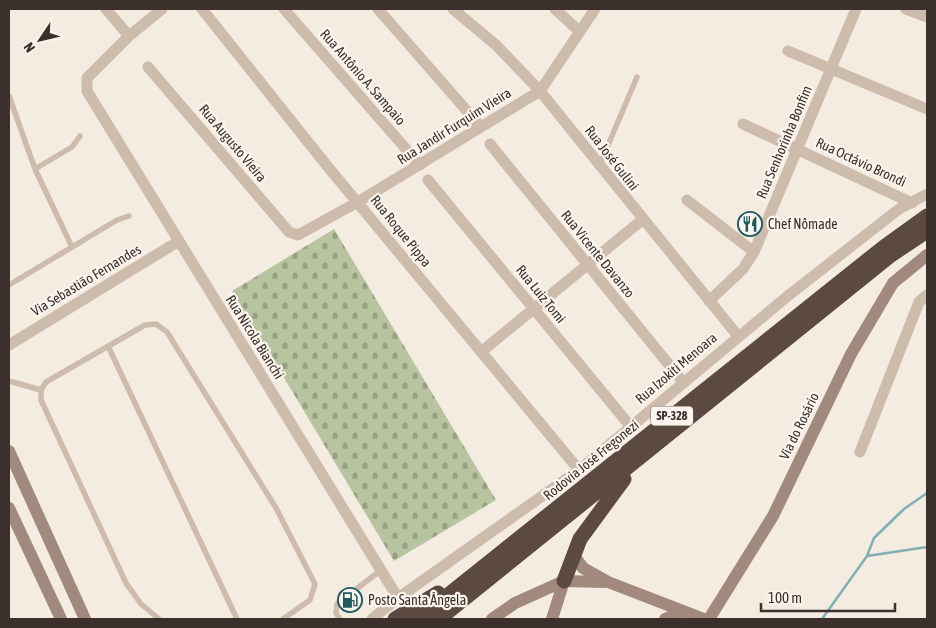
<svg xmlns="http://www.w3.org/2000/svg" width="936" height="628" viewBox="0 0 936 628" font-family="'Asap Condensed',sans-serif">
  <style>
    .cemetery { fill: url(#cemetery-stones) }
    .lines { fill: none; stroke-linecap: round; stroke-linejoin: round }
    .stream { stroke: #7fb0b2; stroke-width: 2.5 }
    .lane { stroke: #cdbbac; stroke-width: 5.5 }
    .street { stroke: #cdbbac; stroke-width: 11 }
    .secondary { stroke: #a18a7d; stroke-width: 12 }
    .highway { stroke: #5c4a42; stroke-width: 15 }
    .labels { text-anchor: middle; stroke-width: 4.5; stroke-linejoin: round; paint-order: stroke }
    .shield { fill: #fbf5ee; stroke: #756b66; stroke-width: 1 }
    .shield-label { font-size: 12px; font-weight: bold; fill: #3b302b }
    .street-label { font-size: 14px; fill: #3b302b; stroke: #fbf5ee }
    .poi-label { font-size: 14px; fill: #3b302b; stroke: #fbf5ee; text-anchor: start }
  </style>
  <defs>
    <pattern id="cemetery-stones" width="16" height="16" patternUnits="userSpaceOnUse" patternTransform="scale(1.25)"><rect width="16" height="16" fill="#b8c4a0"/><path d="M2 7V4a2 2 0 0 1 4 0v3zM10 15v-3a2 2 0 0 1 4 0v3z" fill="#97a083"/></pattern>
  </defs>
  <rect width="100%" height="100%" fill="#f4ebe1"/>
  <!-- cemetery -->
  <path class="cemetery" d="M334,229L496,500L394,561L232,291Z"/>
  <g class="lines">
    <!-- stream -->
    <path class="stream" d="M867,556L927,547
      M822,619L867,556L874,538L904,509L927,493"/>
    <!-- lane -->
    <path class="lane" d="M9,96L35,169L72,247
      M600,164L637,77
      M35,169L72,147L80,136
      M9,285L117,220L129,216
      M108,346L237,619
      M9,381L41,390
      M159,619L141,604L126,583L41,400V390L46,382L145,325L156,324L167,332L276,508L315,584L310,600L283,619
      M340,619L336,613L337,604L381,570"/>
    <!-- street -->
    <path class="street" d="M106,9L129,36
      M162,9L129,36L87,78V91L398,598
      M202,9L328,167L579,470
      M284,9L420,165
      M378,9L481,127
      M453,9L496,45L540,91L738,336
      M555,9L579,31
      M906,9L927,17
      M788,51L927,109
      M148,67L289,232L298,235L358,202L540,91L595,9
      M743,124L912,203
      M490,144L683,382
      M428,180L631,427
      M687,200L754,252
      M709,301L743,269L754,252L856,9
      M9,345L179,241
      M481,352L642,220
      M860,452L919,302L927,295
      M372,619L398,598L579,470L789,295L899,209L927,194"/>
    <!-- secondary -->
    <path class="secondary" d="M9,451L85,619
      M9,508L61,619
      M573,554L583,568L608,582L704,619
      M492,619L515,603L564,581L604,582
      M552,619L564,581
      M665,619L682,612
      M709,619L773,516L851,354L893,283L927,255"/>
    <!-- highway -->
    <path class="highway" d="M564,581L580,539L624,479
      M395,619L438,593
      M418,619L884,247L927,216
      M439,619L891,255L927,231"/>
  </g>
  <!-- icons -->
  <defs>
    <symbol id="restaurant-ring" viewBox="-11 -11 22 22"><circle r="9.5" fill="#fbf5ee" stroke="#1f5a5e" stroke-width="1.5"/><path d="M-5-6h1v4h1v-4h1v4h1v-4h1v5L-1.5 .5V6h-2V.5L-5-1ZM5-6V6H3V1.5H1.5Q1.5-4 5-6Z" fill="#1f5a5e"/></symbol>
    <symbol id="fuel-ring" viewBox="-11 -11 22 22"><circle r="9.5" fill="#fbf5ee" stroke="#1f5a5e" stroke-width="1.5"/><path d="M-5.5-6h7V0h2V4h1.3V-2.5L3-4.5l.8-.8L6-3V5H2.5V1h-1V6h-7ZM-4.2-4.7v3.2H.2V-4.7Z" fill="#1f5a5e"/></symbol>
  </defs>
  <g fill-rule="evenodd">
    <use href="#restaurant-ring" x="736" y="210" width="28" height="28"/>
    <use href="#fuel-ring" x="336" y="586" width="28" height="28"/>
  </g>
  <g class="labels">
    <!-- shield labels -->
    <rect class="shield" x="651" y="406.5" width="42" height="19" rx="4"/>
    <g class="shield-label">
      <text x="672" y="420">SP-328</text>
    </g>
    <!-- street labels -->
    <g class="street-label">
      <text transform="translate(363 77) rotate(49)" y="5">Rua Antônio A. Sampaio</text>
      <text transform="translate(454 126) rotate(-32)" y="5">Rua Jandir Furquim Vieira</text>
      <text transform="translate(784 142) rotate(-67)" y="5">Rua Senhorinha Bonfim</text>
      <text transform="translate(233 143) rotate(50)" y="5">Rua Augusto Vieira</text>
      <text transform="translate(612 158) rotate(52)" y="5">Rua José Gulini</text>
      <text transform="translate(861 162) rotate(25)" y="5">Rua Octávio Brondi</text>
      <text transform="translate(401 231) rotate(51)" y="5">Rua Roque Pippa</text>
      <text transform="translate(598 254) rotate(51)" y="5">Rua Vicente Davanzo</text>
      <text transform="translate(86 280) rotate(-31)" y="5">Via Sebastião Fernandes</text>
      <text transform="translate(541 294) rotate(51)" y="5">Rua Luiz Tomi</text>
      <text transform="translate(255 337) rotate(58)" y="5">Rua Nicola Bianchi</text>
      <text transform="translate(676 368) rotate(-40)" y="5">Rua Izokiti Menoara</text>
      <text transform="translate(799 426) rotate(-64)" y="5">Via do Rosário</text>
      <text transform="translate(591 460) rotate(-39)" y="5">Rodovia José Fregonezi</text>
    </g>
    <!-- poi labels -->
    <g class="poi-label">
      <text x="768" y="229">Chef Nômade</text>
      <text x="368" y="605">Posto Santa Ângela</text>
    </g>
  </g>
  <!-- border -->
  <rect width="936" height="628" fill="none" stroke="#3b302b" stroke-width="20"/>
  <!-- north arrow -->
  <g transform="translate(40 40) rotate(235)" stroke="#fbf5ee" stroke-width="4" paint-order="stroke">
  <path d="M0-4L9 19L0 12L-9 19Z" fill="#3b302b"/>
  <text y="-8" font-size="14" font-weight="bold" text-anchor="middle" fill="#3b302b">N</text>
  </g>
  <!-- scale -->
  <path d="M761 603v8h134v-8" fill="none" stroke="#3b302b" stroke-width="2.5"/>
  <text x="768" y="603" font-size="15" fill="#3b302b" stroke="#fbf5ee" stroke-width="4" paint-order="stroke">100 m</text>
</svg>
